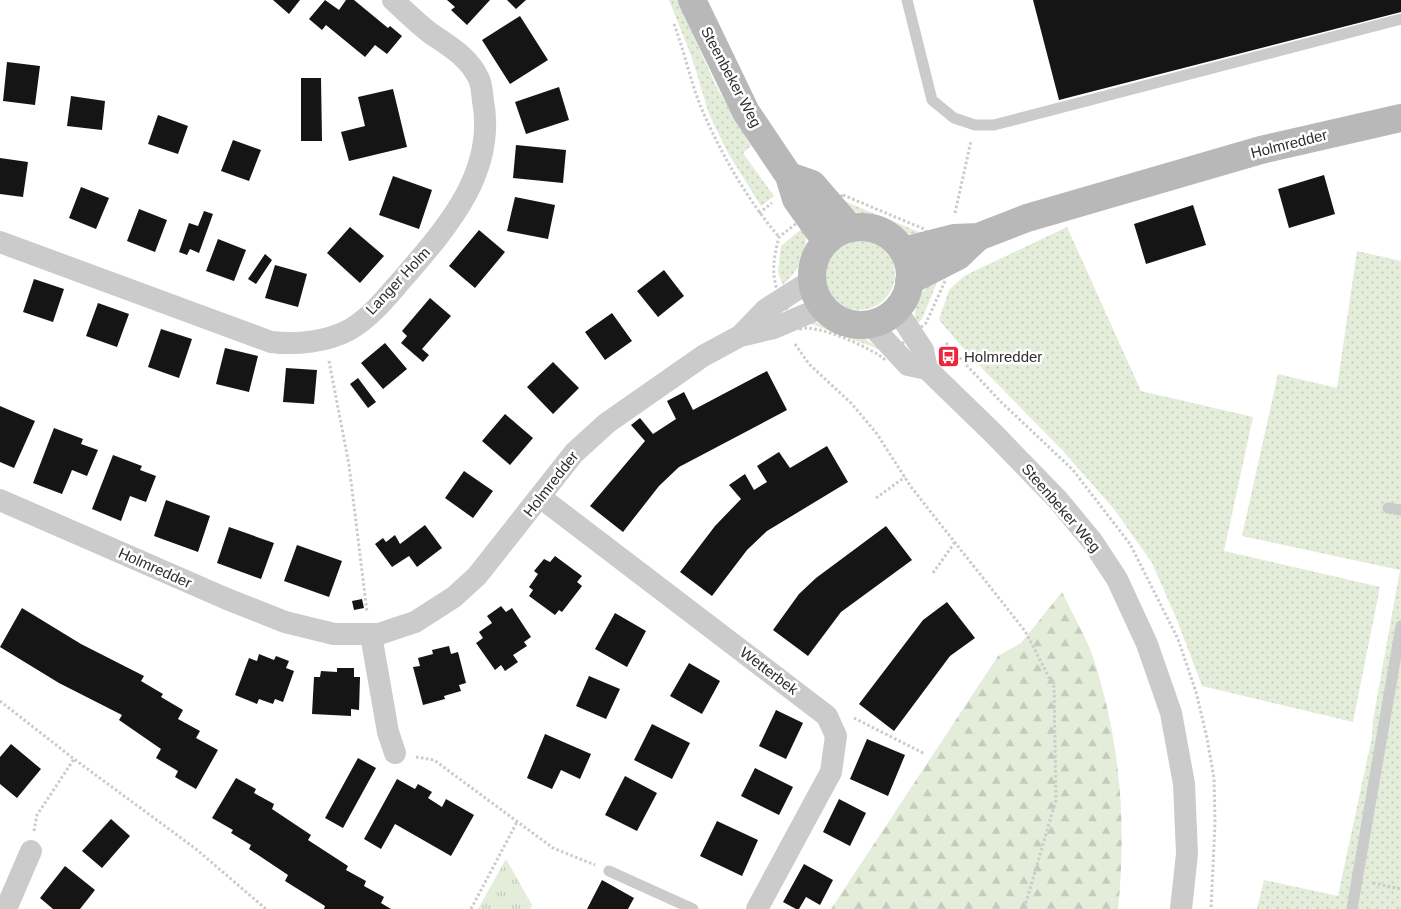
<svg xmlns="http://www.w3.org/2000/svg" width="1401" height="909" viewBox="0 0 1401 909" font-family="Arial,sans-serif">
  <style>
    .grass { fill: url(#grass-dots) }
    .forest { fill: url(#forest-firs) }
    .park { fill: url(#park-tufts) }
    .building { fill: #151515 }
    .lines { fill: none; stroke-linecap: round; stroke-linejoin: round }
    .path { stroke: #cbcbcb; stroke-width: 3; stroke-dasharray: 2.5 2.5; stroke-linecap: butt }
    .lane { stroke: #cbcbcb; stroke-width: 11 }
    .street { stroke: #cbcbcb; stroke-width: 22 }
    .secondary { stroke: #b8b8b8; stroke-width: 28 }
    .labels { text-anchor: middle; stroke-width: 5; stroke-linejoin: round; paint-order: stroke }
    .street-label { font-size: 15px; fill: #2e2e2e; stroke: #fff }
    .poi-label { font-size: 15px; fill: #2e2e2e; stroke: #fff; text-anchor: start }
  </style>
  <defs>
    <pattern id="grass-dots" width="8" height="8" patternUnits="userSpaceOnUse" patternTransform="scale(1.25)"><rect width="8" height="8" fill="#e4ecda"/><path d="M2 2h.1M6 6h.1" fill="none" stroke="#c4cbbb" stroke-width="1.8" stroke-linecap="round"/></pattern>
    <pattern id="forest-firs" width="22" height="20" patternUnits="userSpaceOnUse" patternTransform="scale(1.25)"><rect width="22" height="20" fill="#e4ecda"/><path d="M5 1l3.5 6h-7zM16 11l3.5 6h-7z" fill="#c4cbbb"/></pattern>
    <pattern id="park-tufts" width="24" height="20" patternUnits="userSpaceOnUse" patternTransform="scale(1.25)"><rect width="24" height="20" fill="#e4ecda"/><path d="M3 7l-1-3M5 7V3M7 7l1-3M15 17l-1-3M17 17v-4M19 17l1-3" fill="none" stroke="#c4cbbb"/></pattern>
  </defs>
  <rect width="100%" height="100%" fill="#fff"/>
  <!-- grass -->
  <path class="grass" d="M669,0H678L715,84L751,146L743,153L774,196L761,206L728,153L709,114L692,58Z
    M844,201L919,232L923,236L909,234L880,218L852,211Z
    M804,227C811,249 799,270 783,285L778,272L781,246Z
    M1067,227L1141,391L1253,417L1224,551L1380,587L1353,722L1202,686L1177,620L1152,563L1114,509L1064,452L970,356L939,320L949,290L964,276Z
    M823 274a36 36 0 1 1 72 0a36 36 0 1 1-72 0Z
    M1357,251L1401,261V909H1257L1264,880L1338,896L1372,737L1373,720L1400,570L1242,536L1278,374L1337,388Z
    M939,278L922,319L916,325C912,305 922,288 939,278Z
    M812,321L864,338L881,350L809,323Z"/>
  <!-- forest -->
  <path class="forest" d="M1062,592C1072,613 1085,635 1093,657C1120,740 1127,822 1118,909H831L998,656L1021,643Z"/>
  <!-- park -->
  <path class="park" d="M506,859L532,905L531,909H478Z"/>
  <!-- building -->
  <path class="building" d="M273,0H300L289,14Z
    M325,0L339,10L346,0H354L388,28L390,26L402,36L387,54L375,45L365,57L326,25L322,30L309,19Z
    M447,0H490L467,25L451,10L455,7Z
    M507,0H526L516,9Z
    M1033,0H1401V12L1059,100Z
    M520,16L548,60L510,84L482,40Z
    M7,62L40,66L35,105L3,101Z
    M301,78H321L322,141H301Z
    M559,87L569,120L526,134L515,102Z
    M393,89L407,147L349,161L341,132L365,126L358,97Z
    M71,96L105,101L102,130L67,126Z
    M158,115L188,126L178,154L148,144Z
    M233,140L261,150L249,181L221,171Z
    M516,145L566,150L563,183L513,178Z
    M0,158L28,162L23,197L0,194Z
    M1324,175L1335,214L1289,228L1278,189Z
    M393,176L432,190L419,229L379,215Z
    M81,187L109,198L96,229L69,218Z
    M515,197L555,205L548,239L507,231Z
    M1193,205L1206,245L1146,264L1134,224Z
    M139,209L167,220L155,252L127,241Z
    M204,211L213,214L199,253L190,249L187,255L179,252L189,223L198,226Z
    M350,227L384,256L360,283L327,253Z
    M479,230L505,252L475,288L449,266Z
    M218,239L246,250L234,281L206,271Z
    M265,254L272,260L256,284L248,279Z
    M275,265L307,274L298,307L265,298Z
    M664,270L684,296L658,317L637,291Z
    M34,279L64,289L53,322L23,312Z
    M430,298L451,316L422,349L429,355L423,362L401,343L407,336L402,331Z
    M98,303L129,314L117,347L86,336Z
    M612,313L632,341L605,360L585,332Z
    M161,329L192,339L179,378L148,367Z
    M385,343L407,369L383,389L361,363Z
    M225,348L258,356L249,392L216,384Z
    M553,362L579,388L553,414L527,387Z
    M286,368L317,370L314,404L283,402Z
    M767,371L787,410L679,467L659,486L623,532L590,506L645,441L631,425L640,418L653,434L676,419L667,401L684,392L693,410Z
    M358,378L376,402L368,408L350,384Z
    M0,406L35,421L14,468L0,462Z
    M505,414L533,438L510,465L482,441Z
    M54,428L83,439L81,444L98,450L87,476L72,470L62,494L33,483Z
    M827,446L848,482L767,531L747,550L712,596L680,572L715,526L741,499L729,485L745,474L754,490L767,482L757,466L779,452L790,468Z
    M113,455L142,466L140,470L156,476L146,502L130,496L121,521L92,509Z
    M464,471L493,491L473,518L445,498Z
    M166,500L210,516L198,552L154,536Z
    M425,525L442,548L417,567L409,556L392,567L375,544L383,538L386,542L395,535L400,544Z
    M886,526L912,560L841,612L808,656L773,630L799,594L816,578Z
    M229,527L274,543L261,579L217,563Z
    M297,545L342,561L329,597L284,581Z
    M555,556L582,576L577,582L582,586L562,612L559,610L555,615L529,596L533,590L529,587L538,574L534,571L544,559L550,562Z
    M362,599L364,608L354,610L352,601Z
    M947,602L975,638L950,656L894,731L859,704L923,620Z
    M501,606L506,612L512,608L531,637L524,642L527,646L513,655L518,662L505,671L501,665L495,670L476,643L483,638L479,632L492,623L487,616Z
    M22,608L81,644L144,676L141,681L163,694L161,697L183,710L178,719L200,731L196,738L218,750L196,789L175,777L178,771L156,758L161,749L119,720L122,715L59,683L0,647Z
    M615,613L646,631L627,667L595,649Z
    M449,646L451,654L458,652L466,683L459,685L461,691L444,696L445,699L423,705L413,667L420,666L418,658L433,654L432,650Z
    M259,654L274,660L276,656L289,661L286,668L294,671L283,702L275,699L273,704L259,699L257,704L235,695L249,658L257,661Z
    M689,663L720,681L702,714L670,696Z
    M337,668H354V677H360L359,710L351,709V716L312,714L314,677H320L321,671L337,672Z
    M589,676L620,689L606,719L576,706Z
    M776,710L803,723L786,759L759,746Z
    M652,724L690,743L672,779L634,760Z
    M545,734L591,754L580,779L561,770L552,789L527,778Z
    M867,739L905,755L888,796L850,779Z
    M11,744L41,769L17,798L0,784V757Z
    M358,758L376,768L343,828L325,818Z
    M755,768L793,787L779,815L741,796Z
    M625,776L657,793L637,831L605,815Z
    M236,778L256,789L254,793L274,804L272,809L311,835L308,840L348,866L346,870L366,881L364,886L384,897L381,903L391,909H324L325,906L285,881L288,875L249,849L251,845L231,833L233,830L212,818Z
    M397,779L415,789L418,784L432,792L428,798L442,807L446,799L474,815L451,856L395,824L381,849L364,839Z
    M839,799L866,813L850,846L823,832Z
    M111,819L130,836L102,868L82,851Z
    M717,821L758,840L742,876L700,856Z
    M804,864L833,880L820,905L806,897L799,909H796L783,902Z
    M65,866L95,890L80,909H53L40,898Z
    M602,880L634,898L628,909H587Z"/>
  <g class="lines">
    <!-- path -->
    <path class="path" d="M674,24C684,51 690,79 700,105C720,152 746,198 779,237
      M843,195L924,229L931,236L945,281L926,323L884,359C872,348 815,323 800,329C776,292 767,282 779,237L807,215Z
      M759,213L772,203
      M955,213L971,141
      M946,343L999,400L1073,470L1130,544L1178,639L1196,692L1207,738L1214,778L1215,823L1211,909
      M795,344L809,364L852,404L877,434L911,487L1025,631L1054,687L1056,800L1024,909
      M329,361L349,465L367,612
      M876,498L905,477
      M933,573L955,542
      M0,701L74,759L196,849L266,909
      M854,718L925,754
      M416,757L434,760L553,848L595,865
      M34,831L37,815L74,759
      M1373,883L1401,889
      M471,909L517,822"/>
    <!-- lane -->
    <path class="lane" d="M907,0L932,100L954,118L975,125H994L1401,19
      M1388,508L1401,510
      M609,871L693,909
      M1352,909L1401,626"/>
    <!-- street -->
    <path class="street" d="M0,242L271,342C297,345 326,342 349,330C372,317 389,294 406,275C449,225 496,171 483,101C482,94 482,86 479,79C469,57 448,45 430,33C417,23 405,11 393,0
      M896,309L923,350L927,369L994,434L1058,500L1092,541L1117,579L1147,644L1171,713L1184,784L1187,854L1181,909
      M870,324L908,365L927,369
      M740,336L765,310L812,280
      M540,497L827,716L836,736L831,772L757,909
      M0,500L227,599L285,622L334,634H379L415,622L454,597L477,576L574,453L607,423L703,356L740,336L774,328L823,307
      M371,635L388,732L395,753
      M6,909L31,851"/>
    <!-- secondary -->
    <path class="secondary" d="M692,0L746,112L789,176L796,199L826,241
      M789,176L812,184L850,228
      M812 276a49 49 0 1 1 98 0a49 49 0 1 1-98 0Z
      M903,251L954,238L978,237
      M909,281L958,256L978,237L1027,218L1261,150L1401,118"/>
  </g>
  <!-- icons -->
  <defs>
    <symbol id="bus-square" viewBox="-11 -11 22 22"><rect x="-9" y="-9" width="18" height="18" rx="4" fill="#f02539" stroke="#fff"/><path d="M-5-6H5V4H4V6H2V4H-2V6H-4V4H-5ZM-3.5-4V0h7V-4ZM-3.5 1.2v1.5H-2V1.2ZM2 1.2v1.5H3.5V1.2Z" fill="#fff"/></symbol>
  </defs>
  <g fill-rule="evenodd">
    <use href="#bus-square" x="936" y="344" width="25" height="25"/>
  </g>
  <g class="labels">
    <!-- street labels -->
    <g class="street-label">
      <text transform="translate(731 77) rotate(62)" y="5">Steenbeker Weg</text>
      <text transform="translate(1289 144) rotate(-14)" y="5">Holmredder</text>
      <text transform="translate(398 281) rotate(-47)" y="5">Langer Holm</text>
      <text transform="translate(551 484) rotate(-52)" y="5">Holmredder</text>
      <text transform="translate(1061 508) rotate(49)" y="5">Steenbeker Weg</text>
      <text transform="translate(155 568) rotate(24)" y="5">Holmredder</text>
      <text transform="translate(769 671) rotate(37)" y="5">Wetterbek</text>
    </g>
    <!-- poi labels -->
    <g class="poi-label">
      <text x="964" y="362">Holmredder</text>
    </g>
  </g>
</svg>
